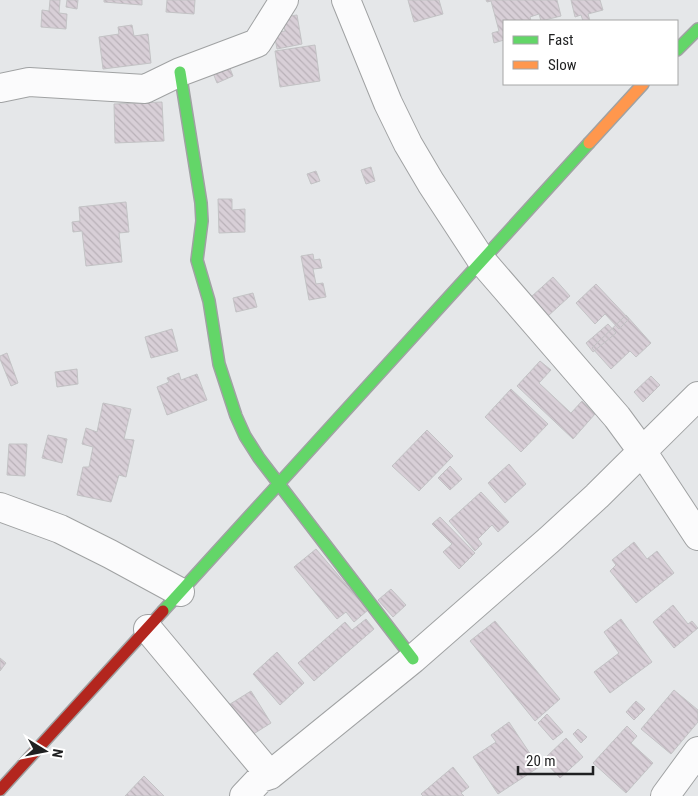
<svg xmlns="http://www.w3.org/2000/svg" width="698" height="796" viewBox="0 0 698 796" font-family="'Roboto Condensed',sans-serif">
  <style>
    .building { fill: url(#building-back-hatch); stroke: #c3c3c5 }
    .lines { fill: none; stroke-linecap: round; stroke-linejoin: round }
    .street-casing { stroke: #a0a2a3; stroke-width: 30 }
    .fast-casing { stroke: #a0a2a3; stroke-width: 14 }
    .slow-casing { stroke: #a0a2a3; stroke-width: 14 }
    .jam-casing { stroke: #a0a2a3; stroke-width: 14 }
    .street { stroke: #fbfbfc; stroke-width: 28 }
    .fast { stroke: #63d668; stroke-width: 11 }
    .slow { stroke: #ff974d; stroke-width: 11 }
    .jam { stroke: #b3261e; stroke-width: 11 }
  </style>
  <defs>
    <pattern id="building-back-hatch" width="6" height="6" patternUnits="userSpaceOnUse" patternTransform="scale(1.25)"><rect width="6" height="6" fill="#d8cfd7"/><path d="M-1 5l2 2M0 0l6 6M5-1l2 2" fill="none" stroke="#b9b1b8"/></pattern>
  </defs>
  <rect width="100%" height="100%" fill="#e5e7e9"/>
  <!-- building -->
  <path class="building" d="M50,0H60L59,13L67,14L66,29L41,27L42,10L49,11Z
    M67,0H78L77,9L66,7Z
    M104,0H142V5L104,2Z
    M167,0H195L194,14L166,12Z
    M408,0H439L443,14L414,22Z
    M486,0H557L561,16L541,21L539,14L530,17L531,21H504V40L494,43L492,33L499,31L491,1L487,2Z
    M571,0H600L603,10L588,14L590,21H583L581,15L575,17Z
    M297,15L302,44L277,49L274,33L285,31L282,17Z
    M132,25L134,36L148,34L151,63L103,69L99,37L119,34L118,27Z
    M315,45L320,81L280,87L275,51Z
    M227,61L233,76L217,83L211,68Z
    M162,102L164,141L115,143L114,104Z
    M371,167L375,181L366,184L361,170Z
    M316,171L320,181L311,184L307,174Z
    M218,199H232V210L245,209V232L219,233Z
    M126,202L129,232L119,233L122,262L86,266L82,231L73,232L72,222L80,221L79,207Z
    M313,254L314,260L320,259L322,268L313,269L316,284L323,283L326,297L309,300L301,256Z
    M553,277L570,296L548,316L531,297Z
    M596,284L629,319L619,329L605,314L595,324L576,303Z
    M253,293L257,307L236,312L233,298Z
    M626,315L651,343L636,357L630,351L611,369L592,348Z
    M608,324L616,333L593,352L586,343Z
    M172,329L178,351L151,358L145,337Z
    M7,353L18,383L11,386L0,359V356Z
    M540,361L551,370L539,383L571,413L582,401L595,414L573,439L517,386Z
    M77,369L78,384L57,387L55,372Z
    M179,373L181,380L197,374L207,400L167,415L157,387L169,382L167,378Z
    M651,376L660,385L643,402L634,392Z
    M511,389L548,424L521,452L485,417Z
    M103,403L131,409L124,439L134,440L126,477L119,475L111,502L77,495L83,467H89L93,447L82,444L86,428L97,432Z
    M427,430L453,456L419,491L392,466Z
    M48,435L67,439L62,463L42,458Z
    M9,444H27L25,476L7,475Z
    M509,464L526,484L505,503L488,483Z
    M450,466L462,479L450,490L438,478Z
    M481,492L509,522L498,532L492,525L478,539L482,544L475,551L449,521Z
    M440,517L475,553L459,569L443,552L452,544L432,524Z
    M634,542L647,559L657,551L674,573L636,603L610,571L616,565L612,560Z
    M316,549L368,610L354,622L346,612L337,619L294,567Z
    M391,589L406,605L393,617L378,600Z
    M673,605L688,624L692,621L698,628L674,648L653,622Z
    M366,619L374,629L314,681L298,663L345,622L352,630Z
    M621,619L652,662L610,693L594,672L619,653L604,632Z
    M495,621L560,699L535,721L470,641Z
    M277,652L304,683L280,705L253,674Z
    M0,658L6,663L0,671Z
    M674,690L698,710V722L671,754L641,729Z
    M251,691L271,723L247,738L227,706Z
    M636,701L645,709L634,720L626,712Z
    M547,714L563,732L553,740L538,723Z
    M509,722L539,767L498,794L473,757L496,742L491,735Z
    M627,726L637,736L631,743L653,763L626,793L593,763Z
    M578,729L587,737L581,743L573,734Z
    M566,738L583,757L560,778L543,760Z
    M453,767L469,787L461,793L464,796H423L421,794Z
    M144,776L164,796H125Z"/>
  <g class="lines">
    <defs>
      <path id="street" d="M346,0L388,103L408,144L431,183L482,261L617,417L642,451L698,536
        M0,88L29,82L145,89L180,72L257,43L284,0
        M0,507L60,529L110,554L180,592
        M148,629L270,775
        M244,796L261,778L270,775L413,659L549,540L597,496L698,396
        M665,796L698,751"/>
      <path id="fast" d="M677,50L698,29
        M180,72L201,203L202,221L197,260L209,301L219,364L236,416L245,436L259,458L413,659
        M163,611L589,143"/>
      <path id="slow" d="M589,143L643,84"/>
      <path id="jam" d="M0,790L163,611"/>
    </defs>
    <!-- street casing -->
    <use href="#street" class="street-casing"/>
    <!-- fast casing -->
    <use href="#fast" class="fast-casing"/>
    <!-- slow casing -->
    <use href="#slow" class="slow-casing"/>
    <!-- jam casing -->
    <use href="#jam" class="jam-casing"/>
    <!-- street -->
    <use href="#street" class="street"/>
    <!-- fast -->
    <use href="#fast" class="fast"/>
    <!-- slow -->
    <use href="#slow" class="slow"/>
    <!-- jam -->
    <use href="#jam" class="jam"/>
  </g>
  <!-- legend -->
  <rect x="503" y="20" width="175" height="65" fill="#ffffff" stroke="#a5a6a6"/>
  <rect x="513" y="36" width="25" height="8" fill="#63d668" stroke="#a5a6a6"/>
  <text x="548" y="45" font-size="15" fill="#1f2021">Fast</text>
  <rect x="513" y="61" width="25" height="8" fill="#ff974d" stroke="#a5a6a6"/>
  <text x="548" y="70" font-size="15" fill="#1f2021">Slow</text>
  <!-- north arrow -->
  <g transform="translate(45 751) rotate(100)" stroke="#ffffff" stroke-width="4" paint-order="stroke">
  <path d="M0-4L9 19L0 12L-9 19Z" fill="#1f2021"/>
  <text y="-8" font-size="14" font-weight="bold" text-anchor="middle" fill="#1f2021">N</text>
  </g>
  <!-- scale -->
  <path d="M518 766v8h75v-8" fill="none" stroke="#1f2021" stroke-width="2.5"/>
  <text x="526" y="766" font-size="15" fill="#1f2021" stroke="#ffffff" stroke-width="4" paint-order="stroke">20 m</text>
</svg>
